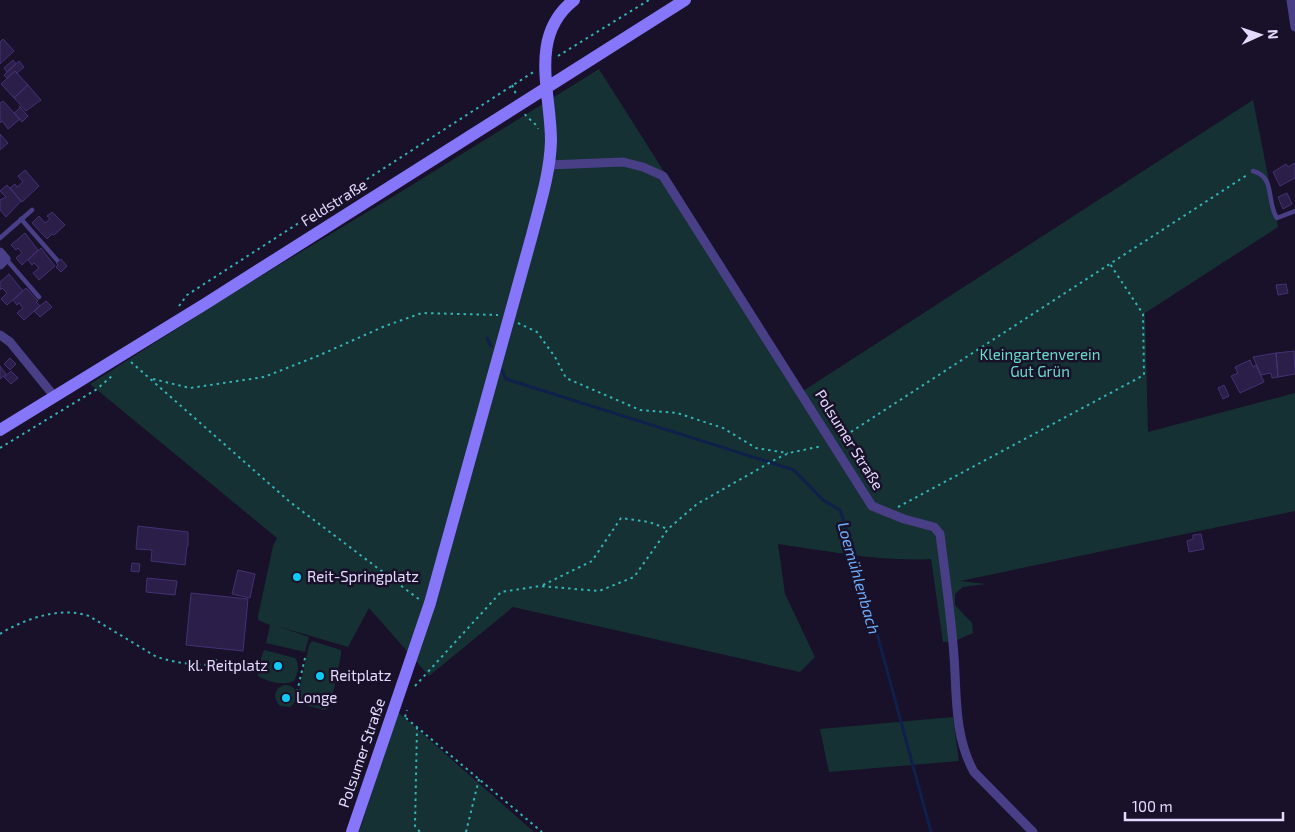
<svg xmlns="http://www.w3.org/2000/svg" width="1295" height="832" viewBox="0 0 1295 832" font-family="'Exo 2',sans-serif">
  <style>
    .green { fill: #153133 }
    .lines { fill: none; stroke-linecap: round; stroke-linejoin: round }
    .stream { stroke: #0f204a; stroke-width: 3 }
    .building { fill: #2b1e49; stroke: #443174 }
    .path { stroke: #35b3b7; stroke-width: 2; stroke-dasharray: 2.5 4; stroke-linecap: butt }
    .lane { stroke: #483f86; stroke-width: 4.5 }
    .street { stroke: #483f86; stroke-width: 9 }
    .secondary { stroke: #8576fa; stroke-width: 12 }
    .poi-dot { fill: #0fcaf5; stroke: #181129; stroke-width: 2 }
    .labels { text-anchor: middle; stroke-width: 5; stroke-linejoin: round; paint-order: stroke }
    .street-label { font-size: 15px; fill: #e2dbfe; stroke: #181129 }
    .park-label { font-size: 15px; fill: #68dcc9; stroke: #181129 }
    .poi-label { font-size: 15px; fill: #e2dbfe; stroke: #181129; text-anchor: start }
    .water-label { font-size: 16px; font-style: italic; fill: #6dacf9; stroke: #181129 }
  </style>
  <rect width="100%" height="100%" fill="#181129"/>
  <!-- green -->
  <path class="green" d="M599,69L803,391L1253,100L1278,227L1145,313L1148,432L1295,393V511L960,581L986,584L963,587L955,594V605L972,623L973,633L955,641L943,642L931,559C880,562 828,551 778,544L785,594L815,657L800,672L513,607L429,676L369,608L348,647L277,626L309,637L305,652L266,643L270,625L258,620V616L273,546L277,538L90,384L246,285L407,188Z
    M312,641L341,650V655L330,707L325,710L300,704L298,699L290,707L280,706C265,690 290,674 298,695L309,645Z
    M264,650L295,658C300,664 298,674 294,681C285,686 267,682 258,676V667Z
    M398,712L534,832H359Z
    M953,717L959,761L829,772L820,729Z"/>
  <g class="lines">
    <!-- stream -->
    <path class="stream" d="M487,338L491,346
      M502,370L506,379L794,470L823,500L840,510L857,560L931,832"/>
  </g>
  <!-- building -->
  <path class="building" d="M3,39L14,51L0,64V42Z
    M13,60L16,64L7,72L4,68Z
    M19,61L24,67L17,73L15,71L7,78L4,75Z
    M15,71L28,85L14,98L1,84Z
    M28,85L41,100L26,111L14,98Z
    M3,101L20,119L8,129L2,121L0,123V103Z
    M19,106L28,116L22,122L14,113L20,108Z
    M0,134L8,143L0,150Z
    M1295,163V178L1280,186L1273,172L1286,164L1288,167Z
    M25,170L39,186L22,202L10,188L15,184L17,187L23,182L18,176Z
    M7,185L21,201L6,217L0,210V200L6,197L0,191Z
    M1287,193L1292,204L1283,209L1278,197Z
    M52,212L65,225L54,235L52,234L47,239L32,223L39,216L45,223L50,219L47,216Z
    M25,233L38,250L22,265L16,258L22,253L18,248L16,250L11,245Z
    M41,248L55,266L39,280L33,273L39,268L34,263L32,265L28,260Z
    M61,259L67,266L61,272L56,267L58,265L56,263Z
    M9,274L23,291L7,305L1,299L7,293L2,288L0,290V282Z
    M1286,284L1288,293L1278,295L1276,285Z
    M26,288L38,301L36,302L40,306L24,320L17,313L23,308L19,303L17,305L13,300Z
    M46,301L52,307L40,317L34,311Z
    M1294,351L1295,374L1278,377L1276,353Z
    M1276,353L1278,377L1272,378L1271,373L1261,375L1253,357Z
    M10,358L16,364L10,370L4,364Z
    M1250,360L1253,367L1256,365L1264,382L1240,393L1231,376L1238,373L1235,367Z
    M0,366L6,374L0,379Z
    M11,371L18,378L11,384L4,377Z
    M1224,385L1229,396L1223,399L1218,388Z
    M138,526L188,532V546H187L185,565L151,561L152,550L136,549Z
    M1201,534L1204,549L1189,552L1187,541L1193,539V535Z
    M132,563L140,564L139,572L131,571Z
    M238,570L255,574L250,598L232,594Z
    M147,578L177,581L175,595L146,592Z
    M191,593L248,599L243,651L186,645Z"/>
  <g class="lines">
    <!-- path -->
    <path class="path" d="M558,56L649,0
      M512,85L516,94
      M525,114C527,119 535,121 538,129
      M179,306L187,295L535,71
      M518,323L537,332L555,357L566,378L640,410L677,413L723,428L756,448L788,453
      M131,362L290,502L420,600
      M153,379L190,388L264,377L320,355L385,326L422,313L498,315
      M840,439L1247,175
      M0,448L97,389L113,375
      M898,507L1144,375L1143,314L1110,264
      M543,585L592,561L621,518L649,522L668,529
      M0,634C24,619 61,606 89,616L155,656C173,663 194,665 213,665L218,657
      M415,686L501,592L540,586L599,591L634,577L668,529L697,504L778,458L789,453L822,446
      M297,692L305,658
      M405,717L407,710
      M406,718L542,832
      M417,727L415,826L420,832
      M466,832L479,779"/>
    <!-- lane -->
    <path class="lane" d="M1253,171C1276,177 1266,202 1277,218L1295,211
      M21,219L57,260
      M0,238L32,210
      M6,259L39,297"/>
    <!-- street -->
    <path class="street" d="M1291,0L1295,27
      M548,165L623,162L643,167L663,176L872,506L904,519L934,527L940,534C945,574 951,615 954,656C957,696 954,736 974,772L1033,832
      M0,252L6,259L0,265
      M0,335L10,342L54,396"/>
    <!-- secondary -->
    <path class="secondary" d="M0,430L205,304L685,0
      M352,832L430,603L532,235C540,204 550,173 551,141C551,92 528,36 574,0"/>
  </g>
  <!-- markers -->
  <g class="poi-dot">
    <circle cx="297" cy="577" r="5"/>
    <circle cx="278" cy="666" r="5"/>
    <circle cx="320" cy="676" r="5"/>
    <circle cx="286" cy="698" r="5"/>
  </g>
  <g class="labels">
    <!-- street labels -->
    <g class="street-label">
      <text transform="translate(334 203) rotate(-32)" y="5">Feldstraße</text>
      <text transform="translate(849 440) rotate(58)" y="5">Polsumer Straße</text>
      <text transform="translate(362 753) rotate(-71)" y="5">Polsumer Straße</text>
    </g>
    <!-- park labels -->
    <g class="park-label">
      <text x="1040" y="360">Kleingartenverein<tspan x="1040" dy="17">Gut Grün</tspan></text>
    </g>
    <!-- poi labels -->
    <g class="poi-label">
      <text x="307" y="582">Reit-Springplatz</text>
      <text x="268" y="671" text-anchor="end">kl. Reitplatz</text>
      <text x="330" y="681">Reitplatz</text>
      <text x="296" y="703">Longe</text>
    </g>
    <!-- water labels -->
    <g class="water-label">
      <text transform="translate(859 578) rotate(74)" y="6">Loemühlenbach</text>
    </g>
  </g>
  <!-- north arrow -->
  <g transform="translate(1260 35) rotate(87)" stroke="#181129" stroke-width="4" paint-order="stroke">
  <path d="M0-4L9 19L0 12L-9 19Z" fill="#e2dbfe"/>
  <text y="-8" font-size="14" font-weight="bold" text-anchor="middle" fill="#e2dbfe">N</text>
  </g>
  <!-- scale -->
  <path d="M1125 812v8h158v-8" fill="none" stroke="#e2dbfe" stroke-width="2.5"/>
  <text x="1132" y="812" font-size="15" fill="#e2dbfe" stroke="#181129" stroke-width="4" paint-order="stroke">100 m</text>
</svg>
